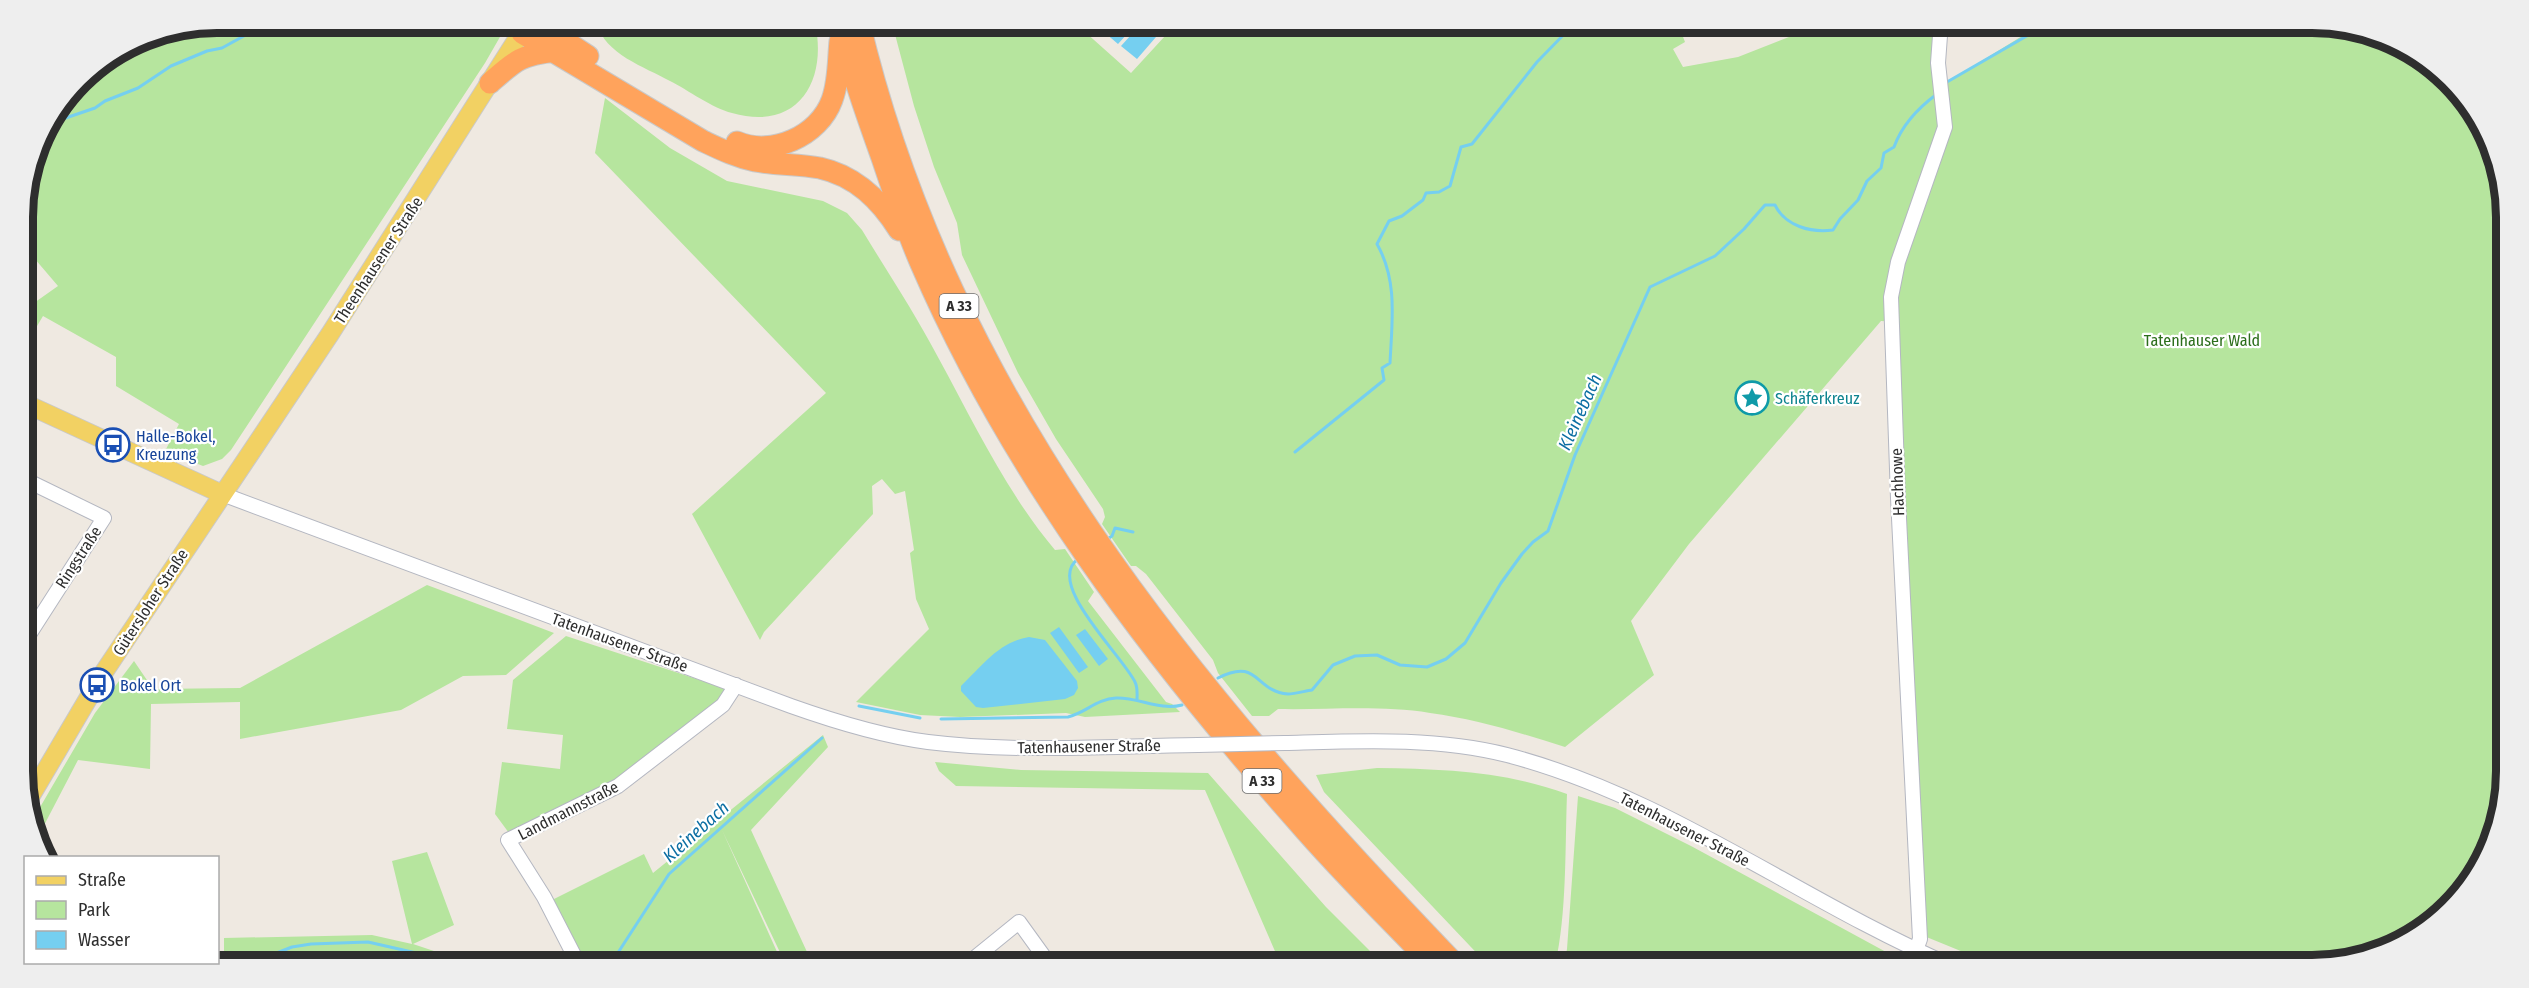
<svg xmlns="http://www.w3.org/2000/svg" width="2529" height="988" viewBox="0 0 2529 988" font-family="'Fira Sans Condensed',sans-serif">
  <style>
    .green { fill: #b6e59e }
    .water { fill: #75cff0 }
    .lines { fill: none; stroke-linecap: round; stroke-linejoin: round }
    .stream { stroke: #75cff0; stroke-width: 3 }
    .minor-casing { stroke: #b4b7c1; stroke-width: 16 }
    .major-casing { stroke: #c9c9c9; stroke-width: 20 }
    .highway-casing { stroke: #c9c9c9; stroke-width: 23 }
    .minor { stroke: #fff; stroke-width: 14 }
    .major { stroke: #f2d163; stroke-width: 18 }
    .highway { stroke: #ffa35c; stroke-width: 21 }
    .minor-bridge-casing { stroke: #b4b7c1; stroke-width: 16; stroke-linecap: butt }
    .minor-bridge { stroke: #fff; stroke-width: 14 }
    .labels { text-anchor: middle; stroke-width: 4.5; stroke-linejoin: round; paint-order: stroke }
    .shield { fill: #fff; stroke: #6d6d6d; stroke-width: 1.5 }
    .shield-label { font-size: 15px; font-weight: bold; fill: #2e2e2e }
    .street-label { font-size: 16px; fill: #2e2e2e; stroke: #fff }
    .park-label { font-size: 16px; fill: #2c6e1b; stroke: #fff }
    .culture-label { font-size: 16px; fill: #0d838f; stroke: #fff; text-anchor: start }
    .transit-label { font-size: 16px; fill: #164399; stroke: #fff; text-anchor: start }
    .water-label { font-size: 18px; font-style: italic; fill: #0d6fa3; stroke: #fff }
    .rim { fill: none; stroke: #2e2e2e; stroke-width: 8 }
  </style>
  <rect width="100%" height="100%" fill="#efe9e1"/>
  <!-- green -->
  <path class="green" d="M2312,22L2375,33L2458,89L2487,132L2496,164L2493,167L2505,255L2506,771L2496,834L2466,889L2430,925L2375,955L2324,965H1995L1924,936L1898,322L1881,321L1689,544L1631,621L1654,675L1565,747C1521,733 1476,719 1430,713C1381,705 1328,710 1278,709L1269,716H1252L1218,673L1213,660L1146,574L1136,566H1131L1102,524L1105,517L1103,509L1056,439L1018,373L962,255L957,223L934,167L914,106L892,23H1075L1131,73L1177,23H1690L1680,29L1685,42L1673,49L1683,67L1738,57L1789,37L1785,23H1946L1943,57L1946,83L2027,33L2035,23Z
    M217,23H508L485,63L231,450L222,459L203,466L165,451L179,424L116,386V357L43,316L24,348V310L58,286L23,245V204L42,132L89,71L143,37Z
    M597,23H815C828,82 797,132 732,113C712,108 688,90 670,81C645,67 604,54 597,23Z
    M605,98L670,148L727,181L823,201L847,213L862,230C888,273 916,315 939,359C975,425 1007,493 1055,550L1065,549L1094,592L1088,601L1166,702L1172,704L1180,712L1085,717L1066,713L960,717L920,715L856,702L929,629L916,599L910,553L914,550L905,491L895,494L882,479L872,486L873,514L764,632L760,640L692,514L826,393L595,153Z
    M427,585L554,633L506,675L463,676L401,710L240,739V702L151,704L150,769L78,760L39,835L32,821L95,713L134,661L153,689L240,688Z
    M566,636L724,688V699L616,783L509,833L495,814L502,762L560,769L563,735L507,729L513,680Z
    M823,735L828,747L751,830L813,965H786L722,830L783,965H581L550,901L644,854L653,873Z
    M935,762L1021,770L1208,773L1326,907L1384,965H1281L1205,790L956,786L939,771Z
    M1377,768C1443,769 1505,771 1567,794C1565,846 1567,915 1555,965H1488L1324,792L1316,775Z
    M1578,796L1615,808L1691,846L1910,965H1564L1567,949Z
    M427,852L454,925L413,944L452,957L450,964L459,965H224V938L372,935L412,944L392,861Z"/>
  <!-- water -->
  <path class="water" d="M1112,23V22L1137,23L1118,44L1104,32Z
    M1141,24L1156,37L1137,59L1121,46Z
    M1059,627L1088,667L1079,673L1050,633Z
    M1085,629L1108,659L1099,666L1076,635Z
    M1029,637L1045,640L1077,681L1078,688L1074,695L1065,699L983,708L976,707L961,691V686C983,665 999,642 1029,637Z"/>
  <g class="lines">
    <!-- stream -->
    <path class="stream" d="M1947,82L2051,22
      M48,124L95,108L105,101L138,88L171,66L207,51L222,48L269,22
      M1295,452L1384,380L1382,368L1390,363C1392,321 1398,281 1377,244L1389,221L1402,216L1423,200L1426,193L1439,192L1450,186L1461,147L1472,144L1537,62L1576,22
      M1106,540L1112,536L1115,528L1133,532
      M1078,559C1044,583 1123,656 1135,682C1138,688 1137,694 1137,700
      M1218,678C1259,657 1254,691 1288,694C1295,694 1305,691 1312,690L1333,665L1355,656L1377,655L1400,665L1427,667L1446,659L1465,643L1501,583L1522,554L1533,542L1548,531L1575,455L1650,287L1715,256L1744,229L1765,205H1775C1785,226 1811,233 1833,230L1840,219L1858,200L1867,181L1881,168L1884,153L1894,147C1902,125 1918,108 1937,94
      M859,706L920,718
      M941,719L1068,717C1085,713 1097,699 1116,698C1138,697 1160,711 1182,705
      M260,965L269,956L292,947L311,944L368,942L434,957L489,965
      M610,965L669,874L822,738"/>
    <defs>
      <path id="minor" d="M24,479L104,518L25,641
        M222,494L791,706C836,722 881,736 928,742C1017,753 1109,746 1198,745
        M1285,743C1359,741 1435,737 1507,755C1668,797 1799,900 1950,965
        M1916,950L1920,939L1898,498L1891,297L1898,262L1945,127L1938,63L1941,22
        M579,965L544,897L508,840L618,786L723,705L736,685
        M966,965L1019,922L1050,965"/>
      <path id="major" d="M24,403L222,494
        M26,804L102,675L330,334L528,22"/>
      <path id="highway" d="M536,22L588,56
        M840,22C850,69 866,113 882,158C894,194 906,230 921,264C1010,470 1149,654 1297,821C1340,871 1388,918 1433,965
        M859,22C949,402 1192,690 1456,965
        M522,33L703,141C720,149 736,157 755,161C777,165 799,164 820,168C856,176 880,200 899,230
        M490,83C515,61 520,55 555,51
        M737,142C772,157 819,136 832,100C839,81 838,60 840,41"/>
    </defs>
    <!-- minor casing -->
    <use href="#minor" class="minor-casing"/>
    <!-- major casing -->
    <use href="#major" class="major-casing"/>
    <!-- highway casing -->
    <use href="#highway" class="highway-casing"/>
    <!-- minor -->
    <use href="#minor" class="minor"/>
    <!-- major -->
    <use href="#major" class="major"/>
    <!-- highway -->
    <use href="#highway" class="highway"/>
    <defs>
      <path id="minor-bridge" d="M1198,745L1285,743"/>
    </defs>
    <!-- minor-bridge casing -->
    <use href="#minor-bridge" class="minor-bridge-casing"/>
    <!-- minor-bridge -->
    <use href="#minor-bridge" class="minor-bridge"/>
  </g>
  <!-- icons -->
  <defs>
    <symbol id="sight-ring" viewBox="-11 -11 22 22"><circle r="9.5" fill="#fff" stroke="#0f9aa8" stroke-width="1.5"/><path d="M0-6L1.8-2.2L6-1.7L2.9 1.2L3.7 5.4L0 3.3L-3.7 5.4L-2.9 1.2L-6-1.7L-1.8-2.2Z" fill="#0f9aa8"/></symbol>
    <symbol id="bus-ring" viewBox="-11 -11 22 22"><circle r="9.5" fill="#fff" stroke="#1a4fb4" stroke-width="1.5"/><path d="M-5-6H5V4H4V6H2V4H-2V6H-4V4H-5ZM-3.5-4V0h7V-4ZM-3.5 1.2v1.5H-2V1.2ZM2 1.2v1.5H3.5V1.2Z" fill="#1a4fb4"/></symbol>
  </defs>
  <g fill-rule="evenodd">
    <use href="#sight-ring" x="1733" y="379" width="38" height="38"/>
    <use href="#bus-ring" x="94" y="426" width="38" height="38"/>
    <use href="#bus-ring" x="78" y="666" width="38" height="38"/>
  </g>
  <g class="labels">
    <!-- shield labels -->
    <g class="shield">
      <rect x="939.5" y="294" width="39" height="24" rx="4.5"/>
      <rect x="1242.5" y="769" width="39" height="24" rx="4.5"/>
    </g>
    <g class="shield-label">
      <text x="959" y="311">A 33</text>
      <text x="1262" y="786">A 33</text>
    </g>
    <!-- street labels -->
    <g class="street-label">
      <text transform="translate(378 260) rotate(-57)" y="6">Theenhausener Straße</text>
      <text transform="translate(1897 482) rotate(-92)" y="6">Hachhowe</text>
      <text transform="translate(78 557) rotate(-57)" y="6">Ringstraße</text>
      <text transform="translate(150 602) rotate(-57)" y="6">Gütersloher Straße</text>
      <text transform="translate(620 642) rotate(20)" y="6">Tatenhausener Straße</text>
      <text transform="translate(1089 746) rotate(-1)" y="6">Tatenhausener Straße</text>
      <text transform="translate(568 810) rotate(-27)" y="6">Landmannstraße</text>
      <text transform="translate(1685 829) rotate(27)" y="6">Tatenhausener Straße</text>
    </g>
    <!-- park labels -->
    <g class="park-label">
      <text x="2202" y="346">Tatenhauser Wald</text>
    </g>
    <!-- culture labels -->
    <g class="culture-label">
      <text x="1775" y="404">Schäferkreuz</text>
    </g>
    <!-- transit labels -->
    <g class="transit-label">
      <text x="136" y="442">Halle-Bokel,<tspan x="136" dy="18">Kreuzung</tspan></text>
      <text x="120" y="691">Bokel Ort</text>
    </g>
    <!-- water labels -->
    <g class="water-label">
      <text transform="translate(1580 412) rotate(-66)" y="6">Kleinebach</text>
      <text transform="translate(696 832) rotate(-42)" y="6">Kleinebach</text>
    </g>
  </g>
  <!-- crop -->
  <path d="M0 0H2529V988H0ZM217 33H2312A184 184 0 0 1 2496 217V771A184 184 0 0 1 2312 955H217A184 184 0 0 1 33 771V217A184 184 0 0 1 217 33Z" fill="#eee" fill-rule="evenodd"/>
  <path class="rim" d="M217 33H2312A184 184 0 0 1 2496 217V771A184 184 0 0 1 2312 955H217A184 184 0 0 1 33 771V217A184 184 0 0 1 217 33Z"/>
  <!-- legend -->
  <rect x="24" y="856" width="195" height="108" fill="#ffffff" stroke="#ababab" stroke-width="1.5"/>
  <rect x="36" y="876" width="30" height="9" fill="#f2d163" stroke="#ababab" stroke-width="1.5"/>
  <text x="78" y="886" font-size="18" fill="#2e2e2e">Straße</text>
  <rect x="36" y="901" width="30" height="18" fill="#b6e59e" stroke="#ababab" stroke-width="1.5"/>
  <text x="78" y="916" font-size="18" fill="#2e2e2e">Park</text>
  <rect x="36" y="931" width="30" height="18" fill="#75cff0" stroke="#ababab" stroke-width="1.5"/>
  <text x="78" y="946" font-size="18" fill="#2e2e2e">Wasser</text>
</svg>
